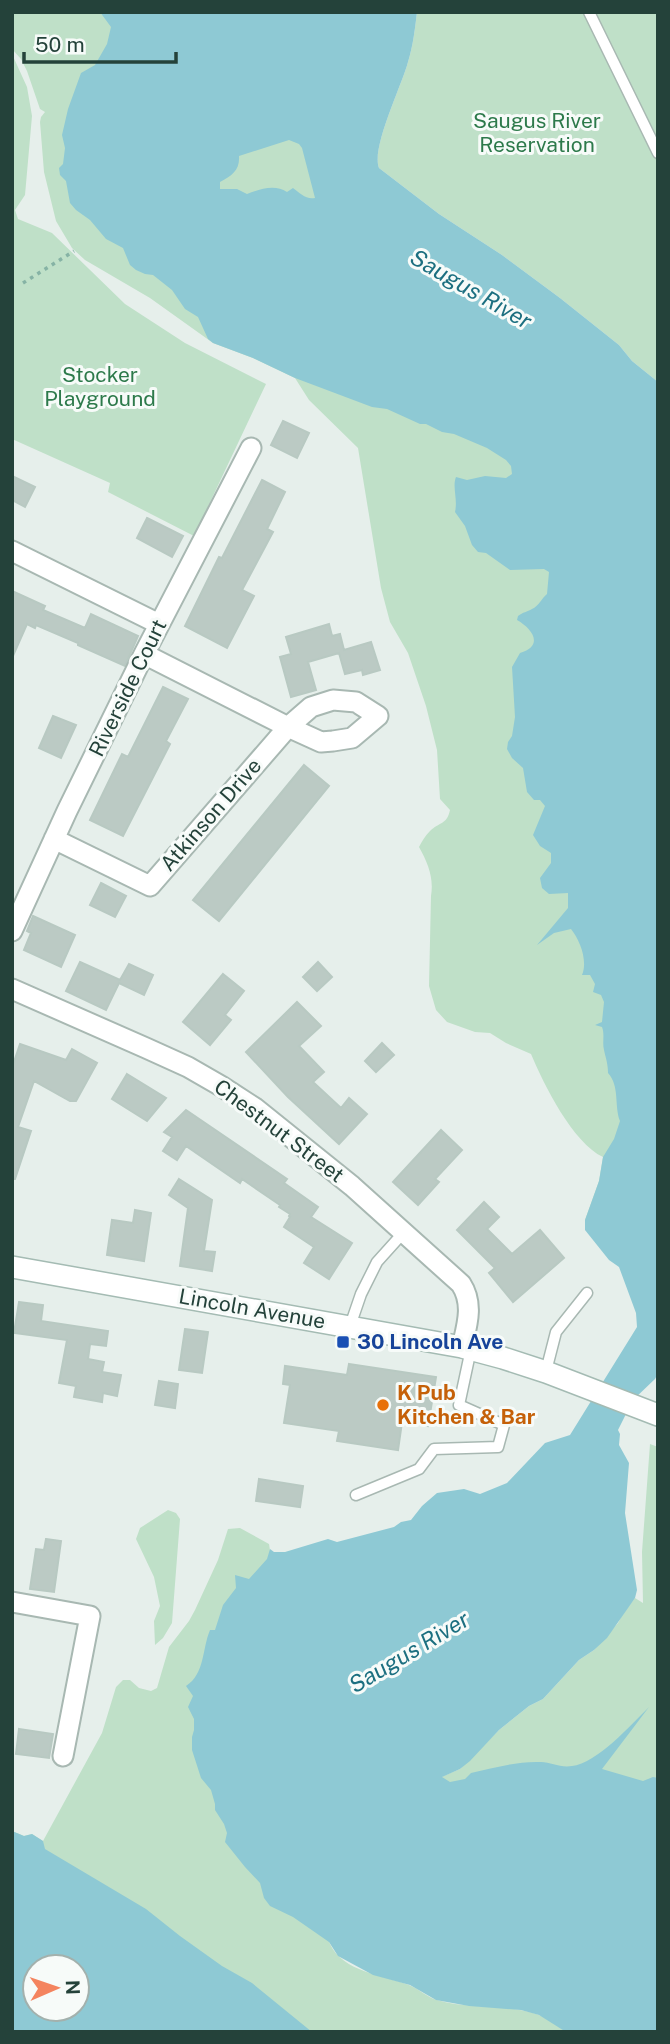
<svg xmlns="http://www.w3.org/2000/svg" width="670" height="2044" viewBox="0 0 670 2044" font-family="'Public Sans',sans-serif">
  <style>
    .green { fill: #bfe0c8; fill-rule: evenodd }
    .water { fill: #8ec9d4; fill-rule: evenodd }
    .building { fill: #bbcac4; stroke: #b8c9c2; stroke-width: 2 }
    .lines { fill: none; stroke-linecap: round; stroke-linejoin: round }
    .service-casing { stroke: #a8b8b2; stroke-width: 13 }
    .minor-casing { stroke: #a8b8b2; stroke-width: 23 }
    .secondary-casing { stroke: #a4bbb3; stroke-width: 24 }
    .path { stroke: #86b3a5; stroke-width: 3.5; stroke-dasharray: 3.5 5; stroke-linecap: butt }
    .service { stroke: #fff; stroke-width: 10 }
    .minor { stroke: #fff; stroke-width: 19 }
    .secondary { stroke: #fff; stroke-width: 21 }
    .transit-dot { fill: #1a4fb4; stroke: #f7fbf9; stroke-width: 2.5 }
    .food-dot { fill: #e8710a; stroke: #f7fbf9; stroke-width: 2.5 }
    .labels { text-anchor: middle; stroke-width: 6; stroke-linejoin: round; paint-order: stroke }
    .park-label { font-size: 21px; fill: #2d7a4b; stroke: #f7fbf9 }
    .street-label { font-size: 21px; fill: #24423a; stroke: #f7fbf9 }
    .transit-label { font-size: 21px; font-weight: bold; fill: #164399; stroke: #f7fbf9; text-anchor: start }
    .food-label { font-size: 21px; font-weight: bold; fill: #c56008; stroke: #f7fbf9; text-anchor: start }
    .water-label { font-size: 23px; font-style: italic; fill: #1c6f80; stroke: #f7fbf9 }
  </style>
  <rect width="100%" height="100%" fill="#e6efeb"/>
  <!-- green -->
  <path class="green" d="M12,12H304L291,123L527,399L638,1064L592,1231L585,1230V1220L599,1181L603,1157C573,1143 544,1085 531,1054L506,1043L490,1033L475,1032L447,1022L436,1010L429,986L431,896C434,878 428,863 419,847C422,841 425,836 430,831C439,822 447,825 450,810L440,799L437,750L426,706L408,653L390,622L381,588L358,448L309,400L295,378L253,358L213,343L150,298L85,260L72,248L56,221L44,172L40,122L41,117L45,112L40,109L27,71L21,59L12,49Z
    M417,12H658V382L632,361L619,345L560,298L502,255L439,214L379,168C371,148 402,85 408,62C413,46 415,29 417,12Z
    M12,54L27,87L32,116L25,195L15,210L18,219L52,233L125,304L185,343L266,384L194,536L108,492L110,483L12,439Z
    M650,1444L658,1447V1885L451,1791L441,1777L460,1769L499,1730L529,1706L543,1699L579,1660L594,1650L618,1623L623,1613L635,1598L643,1603L642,1552Z
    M168,1510L176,1513L180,1519L172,1623L163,1638L155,1645L154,1621L160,1606L154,1577L136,1539L140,1528Z
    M240,1528L269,1544L326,1912C327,1921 326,1935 330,1944C343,1972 383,1975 409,1985C419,1989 427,1997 437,2000C470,2010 508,2003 539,2015C549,2019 558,2025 566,2032H12V1831L24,1836L32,1834L43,1841L102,1733L116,1687L123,1680H130L139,1688L151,1691L157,1688L169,1647L189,1621L195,1610L218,1560L228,1529ZM35,1967H77V2009H35Z"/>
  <!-- water -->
  <path class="water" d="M100,12H417C415,29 413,46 408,62C402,85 371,148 379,168L439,214L502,255L560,298L619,345L632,361L658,382V1373L655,1379L633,1400L618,1430L620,1434L619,1445L629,1463L625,1513L637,1590L635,1598L607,1638L594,1650L579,1660L543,1699L529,1706L499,1730L470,1761L460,1769L442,1777L450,1782L465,1779L471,1773C494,1768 517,1761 541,1762C551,1762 560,1768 572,1766C596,1764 632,1724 649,1707L602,1769L643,1781L653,1777L658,1778V2032H566L539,2015L521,2010L469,2006L436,2000L410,1985L373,1975L338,1956L329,1942L293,1917L270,1906L264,1898L260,1883L245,1867L225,1842L227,1833L224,1824L215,1810V1804L211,1790L201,1778L192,1750V1737L194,1730V1719L188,1707L193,1696L186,1686C205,1674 202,1649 210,1630H215L223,1605L236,1588L235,1575L249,1579L267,1559L270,1549L274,1552H285L328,1539L337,1542L394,1527L401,1522L411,1520L422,1506L437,1493L464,1489L480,1494L507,1483L545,1443L570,1435L637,1327L636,1313L619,1267L609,1260L585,1230V1220L599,1181L603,1157L614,1139L620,1121C614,1106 620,1086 608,1073C608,1064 606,1059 604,1050C602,1042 605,1035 602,1027L595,1025L602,1022L604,1002L601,995L593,992L595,984L590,975H582C588,961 580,940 571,929L554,933L537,945L568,908V893L549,894L542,888L540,878L551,863V853L540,846L533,835L545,806L540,800H534L527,792L523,768L512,758L507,749L508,742L512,736L515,717L512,667L520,653C544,646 533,629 517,620L518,616C523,612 527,612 532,609C539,606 541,599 547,594L549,572L544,569L510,570L486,553L478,552L472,545L465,526L455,512C458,499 452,487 456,477L467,480L485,476L506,478L512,474L511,466L506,460L487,448L454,434L442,432L426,424H420L387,409L372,407L295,378L253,358L213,343L208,339L198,317L185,309L172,290L153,275L145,274L136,270L130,265L123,248L106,239L90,220L76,210L70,203L66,181L60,175L59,168L63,164L65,148L62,135L68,109L81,73L95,65L107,44L111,27ZM289,140L299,144L302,148L315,198C306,200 300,193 293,188L287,192C275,184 260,189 247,194L237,189H220V182C232,176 240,170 239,156Z
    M12,1831L24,1836L32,1834L43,1841L45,1849L146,1909L180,1936L222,1966L252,1983L312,2032H12ZM35,1967H77V2009H35Z"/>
  <!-- building -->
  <path class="building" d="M283,421L309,433L297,458L271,445Z
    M12,476L35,487L25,507L12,500Z
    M262,480L285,492L267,529L273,532L242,590L254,596L227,648L185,626L219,557L222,558Z
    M147,518L183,536L172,557L137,538Z
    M12,591L45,606L43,610L85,628L91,614L138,636L125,666L78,645V643L36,625L35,628L27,624L12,658Z
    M329,624L332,636L340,634L344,650L371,642L380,670L363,675L362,670L345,674L339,653L308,662L316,690L291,697L280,657L291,654L286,637Z
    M163,687L188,699L166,741L170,744L123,836L90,820L122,754L128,757Z
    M53,716L76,725L61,758L39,748Z
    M304,765L329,786L219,921L193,900Z
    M101,883L126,896L115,917L90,905Z
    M33,916L75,935L61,967L24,950L31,933L27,931Z
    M80,962L120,980L129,964L153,975L144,995L119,983L106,1010L66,991Z
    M318,962L332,977L317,991L303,977Z
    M223,974L244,991L225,1015L231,1020L210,1045L183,1022Z
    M297,1002L321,1026L299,1046L324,1072L313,1082L341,1108L349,1098L367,1114L339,1144L288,1097L246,1052Z
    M382,1043L394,1055L376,1072L365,1061Z
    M20,1044L66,1060L72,1049L97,1063L76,1101H70L34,1081L18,1127L31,1131L15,1179H12V1068Z
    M127,1074L166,1098L147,1121L112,1099Z
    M186,1110L287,1179L284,1183L318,1207L311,1217L352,1243L329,1279L304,1263L314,1247L284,1227L290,1217L289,1216L290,1214L279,1207L280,1205L242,1179L240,1183L186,1146L177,1160L163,1151L172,1137L164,1132Z
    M441,1130L462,1150L435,1179L439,1182L418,1205L393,1182Z
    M179,1179L212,1200L204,1251L215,1252L212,1271L180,1266L188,1208L169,1195Z
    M484,1202L499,1217L487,1229L512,1254L540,1230L564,1258L513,1302L489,1273L495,1268L457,1230Z
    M135,1210L151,1213L144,1261L107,1255L112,1220L133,1223Z
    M19,1302L43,1305L41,1321L108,1331L106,1346L90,1344L88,1359L104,1362L102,1372L121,1375L117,1396L103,1393L102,1402L74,1397L76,1386L59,1383L67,1340L14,1333Z
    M185,1329L208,1332L202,1373L179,1370Z
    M349,1364L436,1377L428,1426L402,1422L398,1450L337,1441L339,1431L284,1423L290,1385L283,1384L285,1366L347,1375Z
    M159,1381L178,1384L175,1408L155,1405Z
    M259,1479L303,1486L300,1507L256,1501Z
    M46,1539L61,1541L54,1592L30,1589L36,1549L44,1550Z
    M19,1729L53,1734L49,1758L16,1754Z"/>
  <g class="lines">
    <defs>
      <path id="service" d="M589,12L658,153
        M350,1326L361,1294L377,1262L404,1232
        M546,1371L556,1332L587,1293
        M356,1495L419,1469L434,1449L498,1447L504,1425L459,1405L471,1349"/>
      <path id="minor" d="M12,551L159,624
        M333,700L356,702L378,716L352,738L333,741L321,742L288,727L311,707Z
        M54,839L150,886L288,727L144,654
        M12,931L67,811L144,654L251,448
        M12,989L146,1048L188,1067L221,1086L255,1108L352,1186L461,1284C474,1304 467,1325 462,1347
        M12,1602L90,1616L63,1756"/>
      <path id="secondary" d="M12,1267L462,1347L503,1358L546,1372L658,1415"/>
    </defs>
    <!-- service casing -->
    <use href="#service" class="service-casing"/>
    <!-- minor casing -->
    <use href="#minor" class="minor-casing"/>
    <!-- secondary casing -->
    <use href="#secondary" class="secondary-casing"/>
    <!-- path -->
    <path class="path" d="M23,283L74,251"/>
    <!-- service -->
    <use href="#service" class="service"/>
    <!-- minor -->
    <use href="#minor" class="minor"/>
    <!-- secondary -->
    <use href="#secondary" class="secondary"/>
  </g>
  <!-- markers -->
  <rect class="transit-dot" x="336" y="1335" width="14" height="14" rx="3.5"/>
  <circle class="food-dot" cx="383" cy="1405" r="7"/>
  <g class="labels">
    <!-- park labels -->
    <g class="park-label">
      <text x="537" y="128">Saugus River<tspan x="537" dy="24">Reservation</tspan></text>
      <text x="100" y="382">Stocker<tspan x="100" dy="24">Playground</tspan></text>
    </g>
    <!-- street labels -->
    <g class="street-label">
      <text transform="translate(128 688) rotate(-64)" y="7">Riverside Court</text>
      <text transform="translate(211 815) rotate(-49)" y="7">Atkinson Drive</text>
      <text transform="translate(279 1131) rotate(37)" y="7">Chestnut Street</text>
      <text transform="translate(252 1309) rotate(10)" y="7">Lincoln Avenue</text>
    </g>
    <!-- transit labels -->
    <g class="transit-label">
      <text x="357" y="1349">30 Lincoln Ave</text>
    </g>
    <!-- food labels -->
    <g class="food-label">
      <text x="397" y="1400">K Pub<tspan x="397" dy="24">Kitchen &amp; Bar</tspan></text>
    </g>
    <!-- water labels -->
    <g class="water-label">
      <text transform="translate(471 289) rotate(30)" y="8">Saugus River</text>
      <text transform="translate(409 1652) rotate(-31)" y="8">Saugus River</text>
    </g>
  </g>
  <!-- border -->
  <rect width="670" height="2044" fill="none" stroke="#24423a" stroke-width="28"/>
  <!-- north arrow -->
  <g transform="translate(56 1988) rotate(88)"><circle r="33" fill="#f7fbf9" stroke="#a3b1ad" stroke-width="2"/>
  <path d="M0-5L12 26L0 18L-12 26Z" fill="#f4845f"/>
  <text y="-10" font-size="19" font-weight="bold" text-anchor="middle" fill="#24423a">N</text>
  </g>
  <!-- scale -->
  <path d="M24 52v10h152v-10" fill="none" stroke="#24423a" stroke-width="3.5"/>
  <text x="35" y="52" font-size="21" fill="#24423a" stroke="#f7fbf9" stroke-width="5" paint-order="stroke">50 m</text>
</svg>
